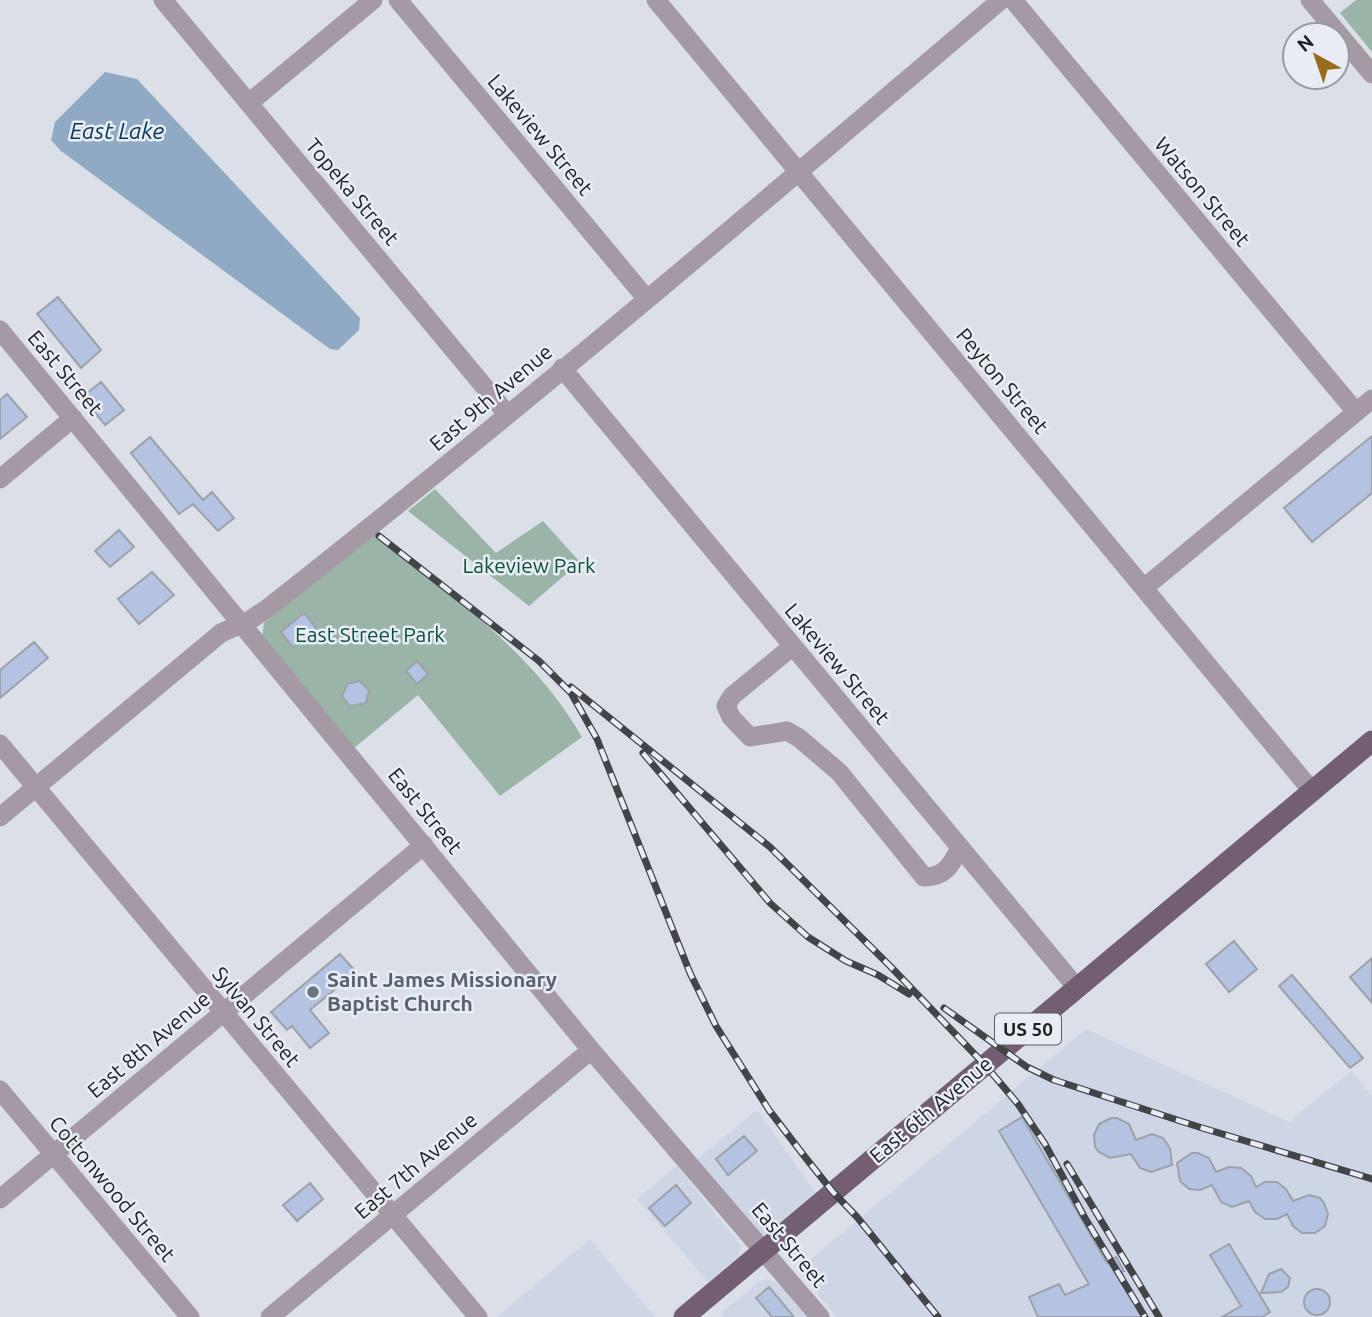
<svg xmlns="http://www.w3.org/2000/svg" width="1372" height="1317" viewBox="0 0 1372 1317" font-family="Ubuntu,sans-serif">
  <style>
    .built { fill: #ced6e5 }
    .green { fill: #9ab5a8 }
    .water { fill: #8faac2 }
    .building { fill: #b3c3e1; stroke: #9da1a9; stroke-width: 2 }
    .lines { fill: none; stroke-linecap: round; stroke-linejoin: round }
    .minor { stroke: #a499a4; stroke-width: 19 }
    .major { stroke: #735e72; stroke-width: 21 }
    .rail-casing { stroke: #424448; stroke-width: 7 }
    .rail { stroke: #e8edf5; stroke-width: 4.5; stroke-dasharray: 13; stroke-linecap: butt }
    .worship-dot { fill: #6b7280; stroke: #e8edf5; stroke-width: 2.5 }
    .labels { text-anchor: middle; stroke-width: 5; stroke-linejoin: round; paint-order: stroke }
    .shield { fill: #e8edf5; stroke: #5a5d61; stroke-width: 2 }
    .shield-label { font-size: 19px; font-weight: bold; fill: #1d1f22 }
    .street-label { font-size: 21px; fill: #1d1f22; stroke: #e8edf5 }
    .park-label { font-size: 21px; fill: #0c513a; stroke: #e8edf5 }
    .worship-label { font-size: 21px; font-weight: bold; fill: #5b616d; stroke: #e8edf5; text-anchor: start }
    .water-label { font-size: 23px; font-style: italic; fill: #053557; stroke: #e8edf5 }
  </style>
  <rect width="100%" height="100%" fill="#dbe0e8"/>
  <!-- built -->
  <path class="built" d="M1086,1029L1289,1122L1351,1071L1372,1096V1317H837L798,1270Z
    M757,1110L816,1193L762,1236L694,1162Z
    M677,1166L741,1246L738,1257L708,1282L637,1199Z
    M590,1239L655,1317H497Z
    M767,1279L781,1285L808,1317H725L721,1313L760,1281Z"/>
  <!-- green -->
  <path class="green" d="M1356,0H1372V52L1340,13Z
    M435,489L496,553L543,521L580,562L529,606L408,511Z
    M378,531C416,572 464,602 504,641C534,669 561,701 582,737L500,796L418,695L354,748L262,637L264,623Z"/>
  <!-- water -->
  <path class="water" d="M105,72L137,79L360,318L359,330L338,350L330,349L61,151L51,140L55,122Z"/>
  <!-- building -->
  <path class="building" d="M58,297L101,350L81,368L37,314Z
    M101,382L124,410L105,425L82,397Z
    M7,394L27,417L0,439V400Z
    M1372,436V493L1312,542L1284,508Z
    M150,437L203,500L212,492L234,518L218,531L193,504L179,514L131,453Z
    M119,530L134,547L110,567L95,551Z
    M152,572L174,595L139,624L118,599Z
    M304,613L316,628L293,647L281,632Z
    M34,642L48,658L0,698V670Z
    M417,661L428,674L417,684L406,671Z
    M360,681L369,690L366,703L350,706L342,696L347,684Z
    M1234,941L1257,969L1229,992L1206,964Z
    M340,954L356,972L310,1010L329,1033L310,1048L292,1026L287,1030L271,1012Z
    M1372,958V1003L1350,977Z
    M1292,975L1363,1058L1350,1068L1279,986Z
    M1022,1117L1107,1263L1116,1257L1124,1271L1118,1274L1143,1317H1038L1029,1297L1059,1284L1065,1295L1089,1284L999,1131Z
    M1111,1118H1117L1129,1124L1136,1140L1152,1134L1163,1138L1170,1148L1172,1165L1151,1172L1140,1168L1131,1154L1110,1158L1099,1152L1095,1147L1094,1135L1099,1124Z
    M744,1136L757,1151L728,1175L716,1159Z
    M1192,1153H1198L1209,1158L1216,1172L1229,1167L1241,1168L1251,1176L1256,1187L1265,1182H1277L1286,1189L1293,1201L1309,1195L1320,1198L1324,1203L1328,1214L1325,1226L1315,1233H1302L1293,1226L1287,1214L1277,1219H1265L1255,1212L1249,1201L1232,1207L1221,1202L1212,1185L1200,1190L1189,1189L1180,1181L1177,1163Z
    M310,1183L323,1199L297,1221L283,1205Z
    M676,1185L691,1203L665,1226L649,1208Z
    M1229,1244L1270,1312L1262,1317H1222L1241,1306L1210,1255Z
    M1281,1269L1290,1278L1288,1287L1281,1292L1261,1293L1269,1274Z
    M769,1287L794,1317H772L756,1298Z
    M1304 1302a13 13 0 1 1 26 0a13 13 0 1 1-26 0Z"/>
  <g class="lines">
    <!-- minor -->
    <path class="minor" d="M163,0L507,414
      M398,0L646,298
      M656,0L1312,791
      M1013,0L1356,412
      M1310,0L1372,74
      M249,103L373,0
      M0,330L591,1050L820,1317
      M562,368L1077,988
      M0,479L73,418
      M1144,588L1372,399
      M793,646L732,696L726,706L731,717L750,737L787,731L799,738L839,772L924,877C945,877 951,865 960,848
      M0,744L478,1317
      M0,817L221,633L250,620L268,608C517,412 759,206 1001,0
      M0,1090L190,1317
      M0,1199L424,845
      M270,1317L591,1050"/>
    <!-- major -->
    <path class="major" d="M684,1317L1372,741"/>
    <defs>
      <path id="rail" d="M379,536L539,661L571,693L597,739L690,973L716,1026L769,1110L805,1157L833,1192L857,1217L938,1317
        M571,687L770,847L890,966L985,1065L1018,1104L1045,1144L1085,1218L1145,1317
        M643,753L770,903L808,937L846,961L878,975L909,994
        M944,1008L1027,1067L1054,1080L1199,1127L1372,1179
        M1067,1164L1159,1317"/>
    </defs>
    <!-- rail casing -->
    <use href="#rail" class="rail-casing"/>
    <!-- rail -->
    <use href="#rail" class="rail"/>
  </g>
  <!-- markers -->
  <circle class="worship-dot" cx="313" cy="992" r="7"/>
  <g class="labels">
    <!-- shield labels -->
    <rect class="shield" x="995" y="1013.5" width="66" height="31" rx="5"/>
    <g class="shield-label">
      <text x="1028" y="1036">US 50</text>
    </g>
    <!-- street labels -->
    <g class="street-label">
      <text transform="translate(540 135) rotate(50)" y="7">Lakeview Street</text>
      <text transform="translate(352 192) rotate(50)" y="7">Topeka Street</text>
      <text transform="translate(1202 192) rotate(50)" y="7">Watson Street</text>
      <text transform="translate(65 373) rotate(50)" y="7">East Street</text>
      <text transform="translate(1002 381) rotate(50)" y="7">Peyton Street</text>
      <text transform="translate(491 398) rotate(-40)" y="7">East 9th Avenue</text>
      <text transform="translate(837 664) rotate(50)" y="7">Lakeview Street</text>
      <text transform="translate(425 811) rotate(51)" y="7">East Street</text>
      <text transform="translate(256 1017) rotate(50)" y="7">Sylvan Street</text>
      <text transform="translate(149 1045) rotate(-40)" y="7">East 8th Avenue</text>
      <text transform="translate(931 1110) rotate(-40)" y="7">East 6th Avenue</text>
      <text transform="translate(416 1166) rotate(-40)" y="7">East 7th Avenue</text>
      <text transform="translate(112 1189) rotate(50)" y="7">Cottonwood Street</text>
      <text transform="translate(789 1245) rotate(50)" y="7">East Street</text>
    </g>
    <!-- park labels -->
    <g class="park-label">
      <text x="529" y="573">Lakeview Park</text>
      <text x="370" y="642">East Street Park</text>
    </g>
    <!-- worship labels -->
    <g class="worship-label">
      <text x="327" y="987">Saint James Missionary<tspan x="327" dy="24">Baptist Church</tspan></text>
    </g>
    <!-- water labels -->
    <g class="water-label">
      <text x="117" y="139">East Lake</text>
    </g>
  </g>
  <!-- north arrow -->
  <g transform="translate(1316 56) rotate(320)"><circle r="33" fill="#e8edf5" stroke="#979ba1" stroke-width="2"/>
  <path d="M0-5L12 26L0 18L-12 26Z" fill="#9a6b1c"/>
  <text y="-10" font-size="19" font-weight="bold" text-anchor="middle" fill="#1d1f22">N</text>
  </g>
</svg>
